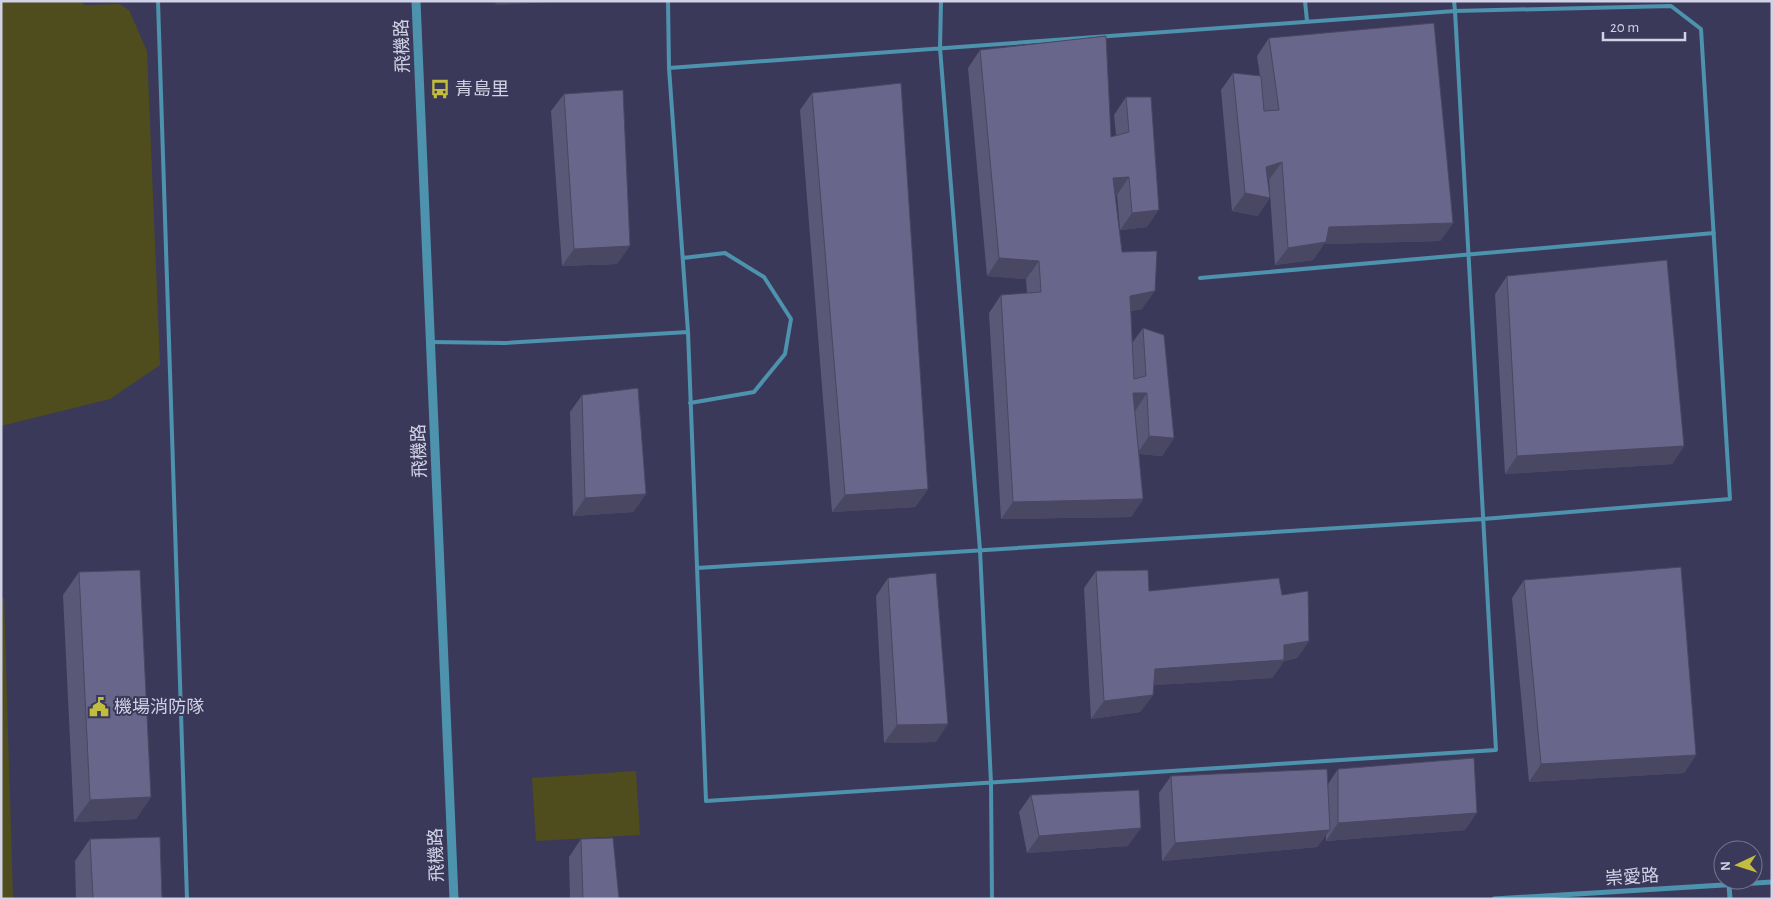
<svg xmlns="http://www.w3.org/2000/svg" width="1773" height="900" viewBox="0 0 1773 900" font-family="'Alegreya Sans','Noto Sans TC',sans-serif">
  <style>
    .green { fill: #4f4d1d }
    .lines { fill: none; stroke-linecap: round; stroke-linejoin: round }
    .service { stroke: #4d93ae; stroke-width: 4 }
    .minor { stroke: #4d93ae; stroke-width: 5 }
    .tertiary { stroke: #4d93ae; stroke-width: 9 }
    .wall { fill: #595877 }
    .shaded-wall { fill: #494761 }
    .building { fill: #68668a; stroke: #494761 }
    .labels { text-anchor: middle; stroke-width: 4; stroke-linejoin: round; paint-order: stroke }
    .street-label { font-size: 18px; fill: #d2d2e6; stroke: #3b3959 }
    .poi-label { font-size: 18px; fill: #d2d2e6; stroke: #3b3959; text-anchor: start }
  </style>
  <rect width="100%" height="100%" fill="#3b3959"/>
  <!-- green -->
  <path class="green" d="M1,1H80L85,5L119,4L129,10L147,51L160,365L110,399L1,426Z
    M1,598H4L13,899H1Z
    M636,771L640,835L536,841L532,778Z"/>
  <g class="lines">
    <!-- service -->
    <path class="service" d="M158,1L187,899
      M668,1L669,68
      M941,1L940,48L980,550L991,783L992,899
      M1305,1L1307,21
      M1455,11L1496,750L706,801L688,332L669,68Z
      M683,258L725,253L764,277L791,319L785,354L754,392L690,403
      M1200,278L1714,233
      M431,342L504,343L688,332
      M697,568L1483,519L1730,499L1701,29L1671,6L1455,11L1454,1"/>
    <!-- minor -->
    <path class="minor" d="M1729,884L1730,899
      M1494,899L1772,882"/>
    <!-- tertiary -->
    <path class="tertiary" d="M416,1L454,899"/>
  </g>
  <!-- wall -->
  <path class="wall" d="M1269,38L1453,223L1440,241L1324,244L1313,260L1275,265L1269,180H1268L1258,216L1232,211L1221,90L1233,73L1260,76L1257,56Z
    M980,50L1111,137L1116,135L1114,115L1126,97L1147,227L1120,230L1117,195H1115L1122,252L1142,309L1131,311L1132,343L1143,328L1174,438L1162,456L1139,454L1143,499L1131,517L1001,519L989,313L1001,295L1027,293L1026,279L987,276L968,68Z
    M812,93L928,489L915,507L832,512L800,110Z
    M564,94L617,264L562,266L551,111Z
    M1507,276L1684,446L1672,464L1505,474L1495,294Z
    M582,395L646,494L633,512L573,516L570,412Z
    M1096,571L1149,591L1282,595L1309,641L1297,658L1284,661L1272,678L1153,685V695L1140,712L1091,719L1084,588Z
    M79,572L151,797L136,819L74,822L63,595Z
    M888,578L936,742L884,743L876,596Z
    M1524,580L1696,755L1684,773L1529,782L1512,598Z
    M1338,769L1465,830L1326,841V835L1317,847L1162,861L1159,793L1171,776L1328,784Z
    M1031,795L1128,846L1027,853L1019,812Z
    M90,839L162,899H76L75,861Z
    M581,839L619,899H570L569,857Z"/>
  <!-- shaded-wall -->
  <path class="shaded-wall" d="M497,1H554L553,2L495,5Z
    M1282,162L1269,180L1254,184L1266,167Z
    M1129,177L1117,195H1100L1113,178Z
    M1245,193L1270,198L1258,216L1232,211Z
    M1159,210L1147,227L1120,230L1132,213Z
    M1453,223L1440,241L1324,244L1313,260L1275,265L1288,248L1329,227Z
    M630,246L617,264L562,266L574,249Z
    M999,258L1039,261L1026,279L987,276Z
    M1155,291L1142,309L1118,313L1130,296Z
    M1133,393H1147L1135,411H1120Z
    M1149,436L1174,438L1162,456L1137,454Z
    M1684,446L1672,464L1505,474L1517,456Z
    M928,489L915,507L832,512L845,495Z
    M646,494L633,512L573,516L585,498Z
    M1143,499L1131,517L1001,519L1013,502Z
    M1309,641L1297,658L1284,661L1272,678L1142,686L1155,669Z
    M1153,695L1140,712L1091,719L1104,701Z
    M948,724L936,742L884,743L897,725Z
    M1696,755L1684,773L1529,782L1541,764Z
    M151,797L136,819L74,822L90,800Z
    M1477,813L1465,830L1326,841L1338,823Z
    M1141,828L1128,846L1027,853L1039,836Z
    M1330,830L1317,847L1162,861L1175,843Z"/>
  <!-- building -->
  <path class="building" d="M1434,23L1453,223L1329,227L1326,242L1288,248L1282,162L1266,167L1270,198L1245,193L1233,73L1261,76L1264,111L1279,110L1269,38Z
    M1106,36L1111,137L1129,132L1126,97H1151L1159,210L1132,213L1129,177L1113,178L1122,252L1157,251L1155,291L1130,296L1134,379L1146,376L1143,328L1164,335L1174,438L1149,436L1147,393H1133L1143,499L1013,502L1001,295L1041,292L1039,261L999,258L980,50Z
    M901,83L928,489L845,495L812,93Z
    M623,90L630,246L574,249L564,94Z
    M1667,260L1684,446L1517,456L1507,276Z
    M638,388L646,494L585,498L582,395Z
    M1681,567L1696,755L1541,764L1524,580Z
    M140,570L151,797L90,800L79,572Z
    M1148,570L1149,591L1279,578L1282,595L1308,591L1309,641L1284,645V660L1155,669L1153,695L1104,701L1096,571Z
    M936,573L948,724L897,725L888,578Z
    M1474,758L1477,813L1338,823V769Z
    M1327,769L1330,830L1175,843L1171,776Z
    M1139,790L1141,828L1039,836L1031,795Z
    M160,837L162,899H93L90,839Z
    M613,838L619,899H583L581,839Z"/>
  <!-- icons -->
  <defs>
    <symbol id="bus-bare" viewBox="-9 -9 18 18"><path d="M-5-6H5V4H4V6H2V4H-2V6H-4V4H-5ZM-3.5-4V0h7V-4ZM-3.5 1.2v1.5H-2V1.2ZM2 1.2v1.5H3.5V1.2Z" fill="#c3bd3e" stroke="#3b3959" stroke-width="2.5" paint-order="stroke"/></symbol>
    <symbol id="civic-bare" viewBox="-9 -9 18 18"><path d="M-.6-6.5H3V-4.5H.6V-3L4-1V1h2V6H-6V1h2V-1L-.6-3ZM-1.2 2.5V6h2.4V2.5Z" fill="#c3bd3e" stroke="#3b3959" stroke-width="2.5" paint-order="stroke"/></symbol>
  </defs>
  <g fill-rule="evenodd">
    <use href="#bus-bare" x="426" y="75" width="28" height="28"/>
    <use href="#civic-bare" x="85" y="693" width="28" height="28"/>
  </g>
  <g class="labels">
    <!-- street labels -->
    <g class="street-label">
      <text transform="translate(402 46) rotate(-92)" y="6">飛機路</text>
      <text transform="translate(419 451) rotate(-92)" y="6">飛機路</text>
      <text transform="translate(436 855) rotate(-92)" y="6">飛機路</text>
      <text transform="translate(1632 877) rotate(-4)" y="6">崇愛路</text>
    </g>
    <!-- poi labels -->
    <g class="poi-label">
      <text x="455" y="95">青島里</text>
      <text x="114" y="713">機場消防隊</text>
    </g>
  </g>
  <!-- border -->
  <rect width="1773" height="900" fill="none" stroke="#d2d2e6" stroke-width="5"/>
  <!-- north arrow -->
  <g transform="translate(1738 865) rotate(266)"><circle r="24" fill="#3b3959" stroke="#777691"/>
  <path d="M0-4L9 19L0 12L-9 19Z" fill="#c3bd3e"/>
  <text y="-8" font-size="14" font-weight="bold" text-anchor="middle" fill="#d2d2e6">N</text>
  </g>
  <!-- scale -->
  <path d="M1603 32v8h82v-8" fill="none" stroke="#d2d2e6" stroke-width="2.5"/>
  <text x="1610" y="32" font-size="15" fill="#d2d2e6" stroke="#3b3959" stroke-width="4" paint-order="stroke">20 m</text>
</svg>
